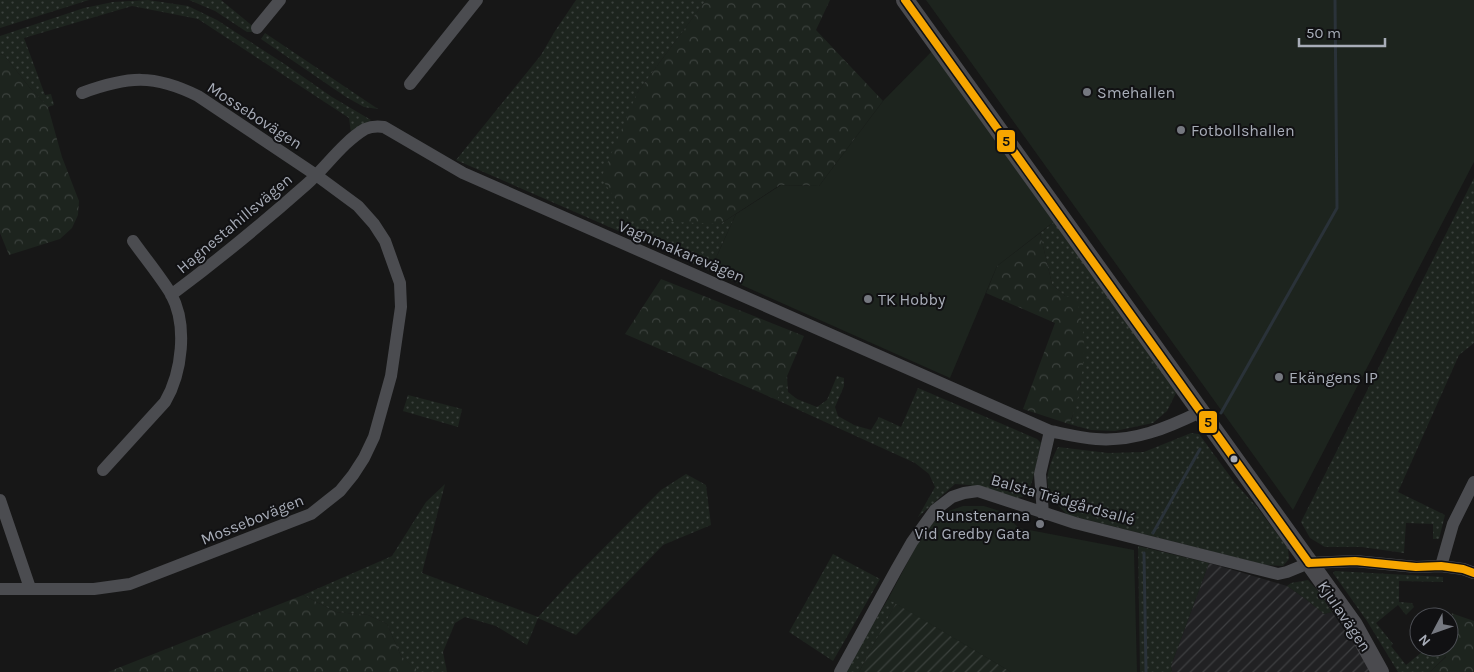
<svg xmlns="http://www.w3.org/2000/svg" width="1474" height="672" viewBox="0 0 1474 672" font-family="Karla,sans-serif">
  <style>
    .industrial { fill: url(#industrial-furrows) }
    .grass { fill: url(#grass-dots) }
    .forest { fill: url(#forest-crowns) }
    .garden { fill: url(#garden-furrows) }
    .pitch { fill: #1d241e }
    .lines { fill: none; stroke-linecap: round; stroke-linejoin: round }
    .stream { stroke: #2a3239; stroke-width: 3 }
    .street { stroke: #4b4c50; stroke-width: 12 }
    .secondary { stroke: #4a4a4e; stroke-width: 18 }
    .bus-1-casing { stroke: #111113; stroke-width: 11 }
    .bus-1 { stroke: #f7a600; stroke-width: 8 }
    .poi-dot { fill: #757880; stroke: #111113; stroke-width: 2 }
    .bus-dot { fill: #a8adb8; stroke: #111113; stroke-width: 2 }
    .labels { text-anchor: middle; stroke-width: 4; stroke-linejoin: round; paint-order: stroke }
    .poi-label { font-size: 16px; fill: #a8adb8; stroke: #111113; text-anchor: start }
    .street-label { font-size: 16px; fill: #a8adb8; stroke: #111113 }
    .line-badge { stroke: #111113; stroke-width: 2 }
    .pale-badge-label { font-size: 14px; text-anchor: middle; font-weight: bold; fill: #111 }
  </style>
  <defs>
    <pattern id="industrial-furrows" width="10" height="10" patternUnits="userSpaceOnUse" patternTransform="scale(1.25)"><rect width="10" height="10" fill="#212123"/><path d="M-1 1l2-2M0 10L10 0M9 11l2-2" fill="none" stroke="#3e3f41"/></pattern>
    <pattern id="grass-dots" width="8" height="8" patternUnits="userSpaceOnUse" patternTransform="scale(1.25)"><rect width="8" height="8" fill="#1d241e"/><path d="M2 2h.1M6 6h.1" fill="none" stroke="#3b413d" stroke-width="1.8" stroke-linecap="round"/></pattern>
    <pattern id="forest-crowns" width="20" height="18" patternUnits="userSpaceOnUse" patternTransform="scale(1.25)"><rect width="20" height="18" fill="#1d241e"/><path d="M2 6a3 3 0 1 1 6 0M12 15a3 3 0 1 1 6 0" fill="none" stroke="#3b413d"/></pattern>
    <pattern id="garden-furrows" width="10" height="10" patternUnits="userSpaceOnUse" patternTransform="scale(1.25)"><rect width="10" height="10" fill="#1d241e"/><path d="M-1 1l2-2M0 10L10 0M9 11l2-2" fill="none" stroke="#3b413d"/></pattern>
  </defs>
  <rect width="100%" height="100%" fill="#171717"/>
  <!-- industrial -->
  <path class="industrial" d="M1209,563L1287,586L1307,600L1324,614L1332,612L1368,664L1372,672H1172L1171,666Z"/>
  <!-- grass -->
  <path class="grass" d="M0,0H89L0,28Z
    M148,0L188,6L217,20L286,65L332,97L371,120L351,133L349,118L198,19L132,6L24,38L45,95L51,94L54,105L48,107L30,88L4,55L0,54V36L84,8L113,2Z
    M189,0H221L255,28L252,32H247L215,11Z
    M576,0H706L637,93L720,224L736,214L710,271L456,160L541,55L555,31Z
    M265,33L378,109L364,107L346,97L261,39Z
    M1474,178V343L1459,355L1398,492L1445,515L1439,539H1433V524L1406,523L1404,553L1362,547H1325L1310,538L1301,522Z
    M1055,221L1170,382L1176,393L1167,411L1153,423L1115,431L1091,430L1069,424L1072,418L1081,383L1065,296L1052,284L1040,233Z
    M787,375L788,392L797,399L817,407L827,400L837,376L844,378V386L835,407L838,416L854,425L871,430L879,417L901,427L918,388L1037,439L1041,443C1037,456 1034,487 1025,495C1023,497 1020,497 1017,498L969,485L955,484L918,517L935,487L929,474L915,463L777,400Z
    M408,395L462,409L458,427L403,411Z
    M1191,433L1199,434L1235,483L1256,506L1288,548L1289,559L1283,566L1266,565L1068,515C1042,492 1043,477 1058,447L1108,453L1144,452Z
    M686,474L706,485L711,525L663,545L576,635L538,618L527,645L496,626L465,617L455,623L443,652L447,672H419L401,656L387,624L368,615L336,612L303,595L392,556L426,502L445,484L422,573L538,617L571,581L661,490Z
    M1138,546L1209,563L1171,666L1172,672H1140Z
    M833,554L880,579L833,661L789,632Z
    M1335,571L1443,577V582L1399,581V602L1412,603L1414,607L1406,615L1398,605L1376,623L1393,644L1391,646L1406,665L1428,647H1442L1446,656L1430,672H1398L1367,621L1333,573Z
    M1308,580L1319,592L1332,612L1324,614L1307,600L1287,586L1291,583Z
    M888,599L896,603L859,672H844Z"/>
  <!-- forest -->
  <path class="forest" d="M706,0H830L816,30L883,101L819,186L780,185L720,224L630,220L601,178L637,93Z
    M0,54L4,55L30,88L48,107L62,157L79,201L78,215L72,228L60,239L9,255L0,233Z
    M1040,233L1052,284L1065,296L1077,299C1080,313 1083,327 1084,341C1085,363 1079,405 1069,424L1023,409L1055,323L986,293L997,266Z
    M661,279L804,336L777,400L625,334Z
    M303,595L336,612L368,615L387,624L401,656L420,672H108Z
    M1451,613L1474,621V672H1430L1446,657L1442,647H1449V618L1453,616Z"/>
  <!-- garden -->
  <path class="garden" d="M896,603L1011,672H859Z"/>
  <!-- pitch -->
  <path class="pitch" d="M926,0H1474V162L1293,510Z
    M933,50L1055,221L997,266L950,378L710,271L736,214L781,185L819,186L883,101Z
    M963,506H984L1000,511L1019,528L1134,550L1137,672H1011L888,599L920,539L940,514Z"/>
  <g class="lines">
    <!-- stream -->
    <path class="stream" d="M1221,413L1337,208L1335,0
      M1153,533L1200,449
      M1144,553L1146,672"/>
    <!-- street -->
    <path class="street" d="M257,28L280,0
      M410,84L477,0
      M171,295C218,260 263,223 307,184C326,167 343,142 365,129C372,126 377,126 384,127L463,173L1050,431C1065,434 1081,438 1096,439C1134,442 1167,428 1200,412
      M103,470L165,402C182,373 188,325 171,294C160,276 145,258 133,241
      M0,500L30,588
      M1043,514L1040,474L1050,431
      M1441,566L1453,524L1474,482
      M0,589H94L130,584L311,514L340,491L353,475L364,458L374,437L391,376L401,307L400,283L385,241L374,224L358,206L316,175L198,96C154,74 128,76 82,93
      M840,672L896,570L912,542L935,510L952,497L964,493L978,491L1075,523L1278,574L1287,572L1309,563L1355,561L1416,567L1441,566L1463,569L1474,573"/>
    <!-- secondary -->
    <path class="secondary" d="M905,0L1354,625L1380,672"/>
    <defs>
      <path id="bus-1" d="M905,0L1309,563
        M1309,563L1355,561L1416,567L1441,566L1463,569L1474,573"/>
    </defs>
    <!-- bus-1 casing -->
    <use href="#bus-1" class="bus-1-casing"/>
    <!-- bus-1 -->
    <use href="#bus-1" class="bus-1"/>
  </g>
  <!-- markers -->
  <g class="poi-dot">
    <circle cx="1087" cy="92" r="5"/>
    <circle cx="1181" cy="130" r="5"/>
    <circle cx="868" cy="299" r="5"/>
    <circle cx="1279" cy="377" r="5"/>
    <circle cx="1040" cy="524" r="5"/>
  </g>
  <circle class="bus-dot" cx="1234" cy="459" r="4.5"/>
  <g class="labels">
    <!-- poi labels -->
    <g class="poi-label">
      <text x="1097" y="98">Smehallen</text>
      <text x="1191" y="136">Fotbollshallen</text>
      <text x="878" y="305">TK Hobby</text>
      <text x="1289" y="383">Ekängens IP</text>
      <text x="1030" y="521" text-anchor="end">Runstenarna<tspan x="1030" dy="18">Vid Gredby Gata</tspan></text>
    </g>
    <!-- street labels -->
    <g class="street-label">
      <text transform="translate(255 115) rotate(33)" y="6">Mossebovägen</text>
      <text transform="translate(234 223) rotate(-40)" y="6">Hagnestahillsvägen</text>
      <text transform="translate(682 251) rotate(23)" y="6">Vagnmakarevägen</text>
      <text transform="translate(1063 499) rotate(16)" y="6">Balsta Trädgårdsallé</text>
      <text transform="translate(252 519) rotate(-22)" y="6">Mossebovägen</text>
      <text transform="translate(1345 616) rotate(56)" y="6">Kjulavägen</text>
    </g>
  </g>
  <g class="line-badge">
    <rect x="996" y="129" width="20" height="24" rx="5" fill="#f7a600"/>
    <rect x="1198" y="410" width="20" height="24" rx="5" fill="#f7a600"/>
  </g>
  <g class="pale-badge-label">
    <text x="1006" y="146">5</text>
    <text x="1208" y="427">5</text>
  </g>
  <!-- north arrow -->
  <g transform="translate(1434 632) rotate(229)"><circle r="24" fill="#111113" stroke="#4d4f55"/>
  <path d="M0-4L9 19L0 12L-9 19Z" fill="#757880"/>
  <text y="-8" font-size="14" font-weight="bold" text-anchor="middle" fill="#a8adb8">N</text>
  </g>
  <!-- scale -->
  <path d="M1299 38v8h86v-8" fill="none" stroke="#a8adb8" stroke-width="2.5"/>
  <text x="1306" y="38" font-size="15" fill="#a8adb8" stroke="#111113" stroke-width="4" paint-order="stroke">50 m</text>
</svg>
